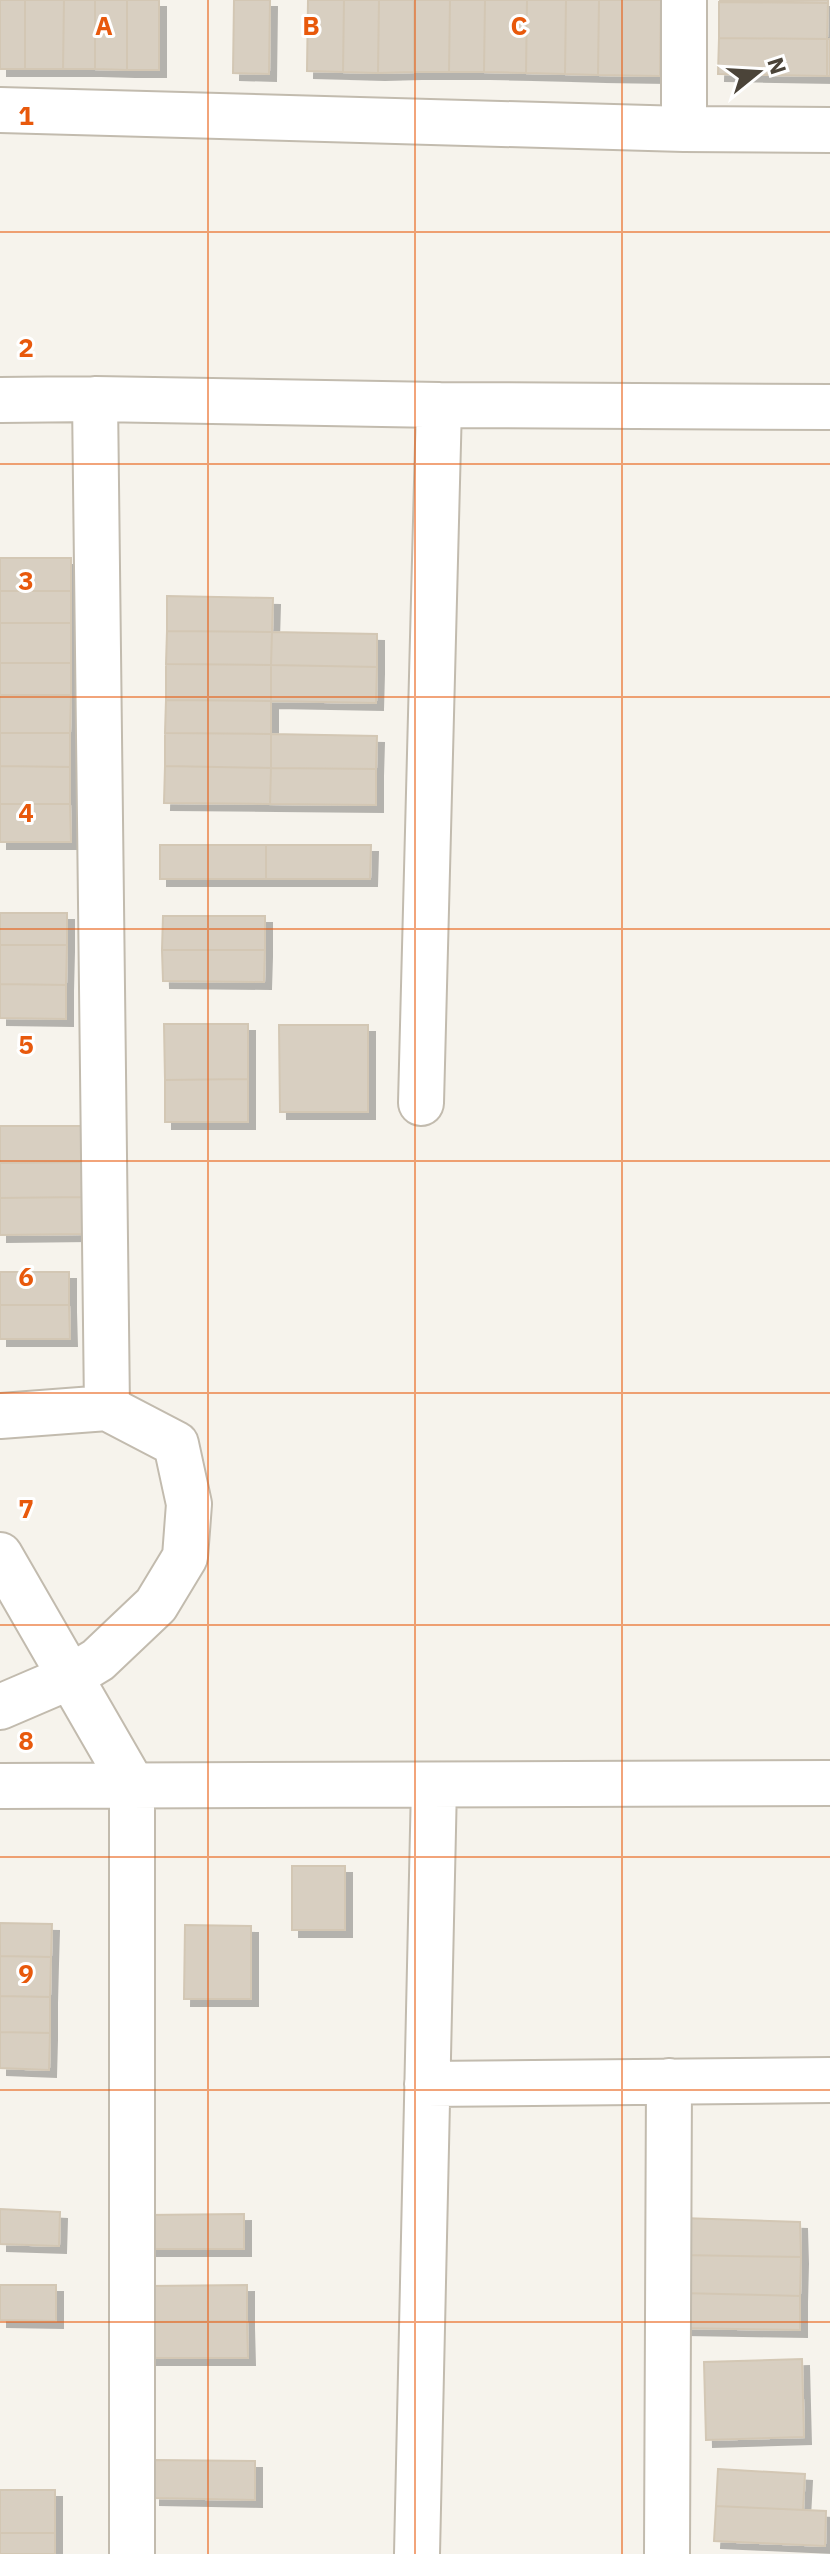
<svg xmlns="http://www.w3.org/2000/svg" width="830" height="2554" viewBox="0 0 830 2554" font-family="'IBM Plex Sans',sans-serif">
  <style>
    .building { fill: #d8cfc1; stroke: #d3c7b4; stroke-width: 2; filter: url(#shadow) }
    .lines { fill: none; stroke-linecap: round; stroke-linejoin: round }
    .minor-casing { stroke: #c2bbae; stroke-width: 48 }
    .minor { stroke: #fff; stroke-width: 44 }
    .grid { fill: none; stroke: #e8590c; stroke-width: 2; stroke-opacity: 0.55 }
    .grid-label { font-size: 26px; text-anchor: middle; font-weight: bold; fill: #e8590c; stroke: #fff; stroke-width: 6; stroke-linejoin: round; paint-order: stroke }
  </style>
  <defs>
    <filter id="shadow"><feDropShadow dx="7" dy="7" stdDeviation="0" flood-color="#0004"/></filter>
  </defs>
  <rect width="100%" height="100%" fill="#f6f3ec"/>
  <!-- building -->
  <path class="building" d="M0,0H25V69H0Z
    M25,0H64L63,69H25Z
    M64,0H95V69H63Z
    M95,0H127V70L95,69Z
    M127,0H159V70H127Z
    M234,0H270L269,74L233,73Z
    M308,0H344L343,72L307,71Z
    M344,0H379L378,73L343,72Z
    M379,0H414V72L378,73Z
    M414,0H450L449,72H414Z
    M450,0H485L484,72H449Z
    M485,0H527L526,73L484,72Z
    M527,0H566L565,74L526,73Z
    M566,0H599L598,75L565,74Z
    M599,0H661L660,76L598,75Z
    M719,0H828V3Z
    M719,2L828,3L827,39L719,38Z
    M719,38L827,39V76L718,74Z
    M827,39H830V76H827Z
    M0,558H71V591H0Z
    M0,591H71V623H0Z
    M167,596L273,598L272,632L167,631Z
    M0,623H71V663H0Z
    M167,631L272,632L271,665L166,664Z
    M272,632L377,634V667L271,665Z
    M0,663H71V695H0Z
    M166,664L271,665V701L166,700Z
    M271,665L377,667L376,703L271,701Z
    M0,695H71L70,733H0Z
    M166,700L271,701V734L165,733Z
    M0,733H70V767L0,766Z
    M165,733L271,734V768L165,766Z
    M271,734L377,736L376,769L271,768Z
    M0,766L70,767V804H0Z
    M165,766L271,768L270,804L164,803Z
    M271,768L376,769V805L270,804Z
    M0,804H70L71,842H0Z
    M160,845H266V879H160Z
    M266,845H371L370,879H266Z
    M0,913H67V945H0Z
    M163,916H265V950H162Z
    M0,945H67L66,985L0,984Z
    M162,950H265L264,982L163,981Z
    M0,984L66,985V1019L0,1018Z
    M164,1024H248V1079L165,1080Z
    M279,1025H368V1112H280Z
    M248,1079V1122H165V1080Z
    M0,1126H82L83,1162L0,1163Z
    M83,1162V1197L0,1198V1163Z
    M83,1197V1234L0,1235V1198Z
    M0,1272H69V1305H0Z
    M0,1305H69L70,1339H0Z
    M292,1866H345V1930H292Z
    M0,1923L52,1924L51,1957L0,1956Z
    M185,1925L251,1926V1999H184Z
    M0,1956L51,1957L50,1997L0,1996Z
    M0,1996L50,1997V2033L0,2032Z
    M0,2032L50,2033L49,2070L0,2068Z
    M0,2209L60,2212L59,2246L0,2244Z
    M244,2214V2249H146L145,2215Z
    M682,2218L800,2222L801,2257L681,2255Z
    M681,2255L801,2257L800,2296L680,2293Z
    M0,2285H56V2321L0,2320Z
    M247,2285V2321L148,2322V2286Z
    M680,2293L800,2296V2330L680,2328Z
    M247,2321L248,2358H149L148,2322Z
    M802,2359L804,2437L706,2440L704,2362Z
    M153,2460L255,2461V2500L153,2498Z
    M718,2469L805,2474L803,2510L716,2506Z
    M0,2490H55V2533H0Z
    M716,2506L826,2511L825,2546L714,2541Z
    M0,2533H55V2554H0Z"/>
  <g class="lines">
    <defs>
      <path id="minor" d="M684,0V129
        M0,110L684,129L830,130
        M95,399L107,1408
        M0,400L95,399L439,405L830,407
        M421,1103L439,405
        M0,1416L107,1408L176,1444L189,1504L185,1557L156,1605L98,1660L70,1677L0,1707
        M0,1555L132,1784V2554
        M0,1786L830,1783
        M427,2084L830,2080
        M417,2554L434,1785
        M667,2554L669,2081"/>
    </defs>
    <!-- minor casing -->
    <use href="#minor" class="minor-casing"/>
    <!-- minor -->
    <use href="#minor" class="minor"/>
  </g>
  <!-- grid -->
  <path class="grid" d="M208,0V2554M415,0V2554M622,0V2554M0,232H830M0,464H830M0,697H830M0,929H830M0,1161H830M0,1393H830M0,1625H830M0,1857H830M0,2090H830M0,2322H830"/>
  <g class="grid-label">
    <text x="104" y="35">A</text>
    <text x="311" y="35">B</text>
    <text x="519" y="35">C</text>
    <text x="26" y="125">1</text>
    <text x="26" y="357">2</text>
    <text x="26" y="590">3</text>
    <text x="26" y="822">4</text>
    <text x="26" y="1054">5</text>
    <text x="26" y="1286">6</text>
    <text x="26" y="1518">7</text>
    <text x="26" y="1750">8</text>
    <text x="26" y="1983">9</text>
  </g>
  <!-- north arrow -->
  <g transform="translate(758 72) rotate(72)" stroke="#ffffff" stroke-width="6" paint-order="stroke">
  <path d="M0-6L14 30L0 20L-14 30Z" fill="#4b4439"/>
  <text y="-12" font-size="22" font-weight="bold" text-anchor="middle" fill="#4b4439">N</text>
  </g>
</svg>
